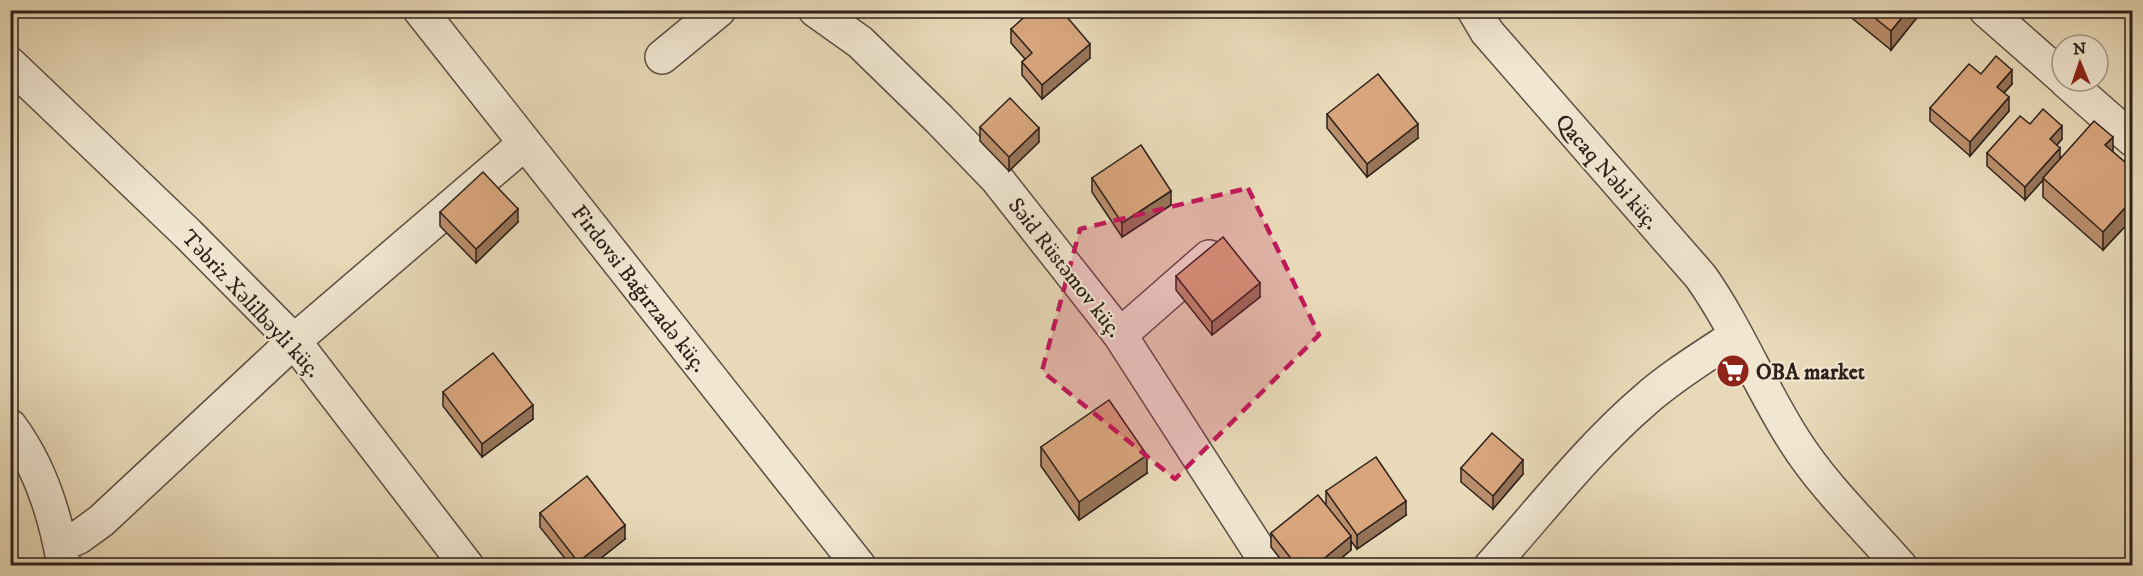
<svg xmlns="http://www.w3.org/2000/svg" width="2143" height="576" viewBox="0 0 2143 576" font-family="'IM FELL DW Pica',serif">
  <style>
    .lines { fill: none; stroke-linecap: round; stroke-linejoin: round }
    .minor-casing { stroke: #5c4e42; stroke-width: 36 }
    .tertiary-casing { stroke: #5c4e42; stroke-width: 36 }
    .minor { stroke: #f0e6d1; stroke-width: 33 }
    .tertiary { stroke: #f0e6d1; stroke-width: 33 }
    .wall { fill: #ba8e6c; stroke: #2d201b; stroke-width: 1.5 }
    .shaded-wall { fill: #977458; stroke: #2d201b; stroke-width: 1.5 }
    .building { fill: #d8a57d; stroke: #2d201b; stroke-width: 1.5 }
    .marked { fill: #c2185b; fill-opacity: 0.2; stroke: #c2185b; stroke-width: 4.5; stroke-dasharray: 12 8; stroke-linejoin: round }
    .labels { text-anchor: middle; stroke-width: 4.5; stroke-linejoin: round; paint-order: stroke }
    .street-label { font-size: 22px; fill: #2d201b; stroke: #f0e6d1 }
    .poi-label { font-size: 22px; font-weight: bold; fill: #2d201b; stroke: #f0e6d1; text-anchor: start }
  </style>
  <rect width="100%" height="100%" fill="#e8d9b8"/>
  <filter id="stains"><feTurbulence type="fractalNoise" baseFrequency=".00333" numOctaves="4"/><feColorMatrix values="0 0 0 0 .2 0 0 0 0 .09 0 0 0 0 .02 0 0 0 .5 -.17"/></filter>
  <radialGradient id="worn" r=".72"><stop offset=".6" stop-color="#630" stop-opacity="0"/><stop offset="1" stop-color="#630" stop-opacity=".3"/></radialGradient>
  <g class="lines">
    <defs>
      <path id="minor" d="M420,10L859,566
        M815,10L860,42L939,119L997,179L1120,335L1269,566
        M1986,10L2062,77
        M662,57L719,10
        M10,64L188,234L294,341L467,566
        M2066,81L2132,139
        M1120,335L1209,257
        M10,426C40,466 56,517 64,566
        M60,545L79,537L101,521L294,341L525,143"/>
      <path id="tertiary" d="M1474,10L1487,32L1701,277C1737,328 1760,387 1794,440C1823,486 1864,525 1900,566
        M1491,566C1542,509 1588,449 1645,400C1672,376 1705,356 1735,336"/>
    </defs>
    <!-- minor casing -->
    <use href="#minor" class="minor-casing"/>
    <!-- tertiary casing -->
    <use href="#tertiary" class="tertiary-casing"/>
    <!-- minor -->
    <use href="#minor" class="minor"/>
    <!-- tertiary -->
    <use href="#tertiary" class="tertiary"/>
  </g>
  <!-- wall -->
  <path class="wall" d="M1842,10H1923L1891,50Z
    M1011,29L1090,58L1042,99L1022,75V62L1025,59L1011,43Z
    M1981,74L2012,84L2004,93L2009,111L1970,156L1930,121V108Z
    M1327,114L1418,138L1367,177L1327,128Z
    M2030,124L2062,139L2057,145L2060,159L2113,152L2133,169V218L2103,250L2043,197V180L2025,200L1987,166V153Z
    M980,127L1039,142L1009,171L980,141Z
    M1092,178L1171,205L1122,237L1092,192Z
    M440,212L518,222L476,263L440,226Z
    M1176,276L1260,297L1212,335L1176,290Z
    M443,392L533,419L482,457L443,406Z
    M1041,447L1147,473L1079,520L1041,466Z
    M1461,468L1523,474L1493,509L1461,482Z
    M1326,491L1406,515L1357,549L1351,541V550L1332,566H1286L1271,547V533L1326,505Z
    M540,513L625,539L591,566H571L540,527Z"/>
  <!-- shaded-wall -->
  <path class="shaded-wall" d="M1908,10H1923L1891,50V31Z
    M1090,44V58L1042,99V85Z
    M2012,70V84L1997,100V87Z
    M2009,97V111L1970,156V142Z
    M1418,124V138L1367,177V164Z
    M2062,126V139L2050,153V139Z
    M1039,128V142L1009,171V157Z
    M2113,137V156L2105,145Z
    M2060,148V162L2043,178V180L2025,200V187Z
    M1171,191V205L1122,237V223Z
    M2133,199V218L2103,250V232Z
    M518,209V222L476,263V249Z
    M1260,283V297L1212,335V322Z
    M533,405V419L482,457V444Z
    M1147,455V473L1079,520V502Z
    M1523,460V474L1493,509V496Z
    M1406,501V515L1357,549V535Z
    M625,525V539L591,566H578V562Z
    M1351,536V550L1332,566H1315Z"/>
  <!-- building -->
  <path class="building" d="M1032,10H1061L1090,44L1042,85L1022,62L1032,53L1011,29Z
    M1865,10H1908L1891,31Z
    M1996,56L2012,70L1997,87L2009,97L1970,142L1930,108L1969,64L1981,74Z
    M1378,74L1418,124L1367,164L1327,114Z
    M1010,98L1039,128L1009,157L980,127Z
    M2043,109L2062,126L2050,139L2060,148L2025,187L1987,153L2020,116L2030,124Z
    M2094,121L2113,137L2105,145L2133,169V199L2103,232L2043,178Z
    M1141,145L1171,191L1122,223L1092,178Z
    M483,172L518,209L476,249L440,212Z
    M1223,237L1260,283L1212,322L1176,276Z
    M493,353L533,405L482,444L443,392Z
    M1109,400L1147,455L1079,502L1041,447Z
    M1492,433L1523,460L1493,496L1461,468Z
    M1376,457L1406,501L1357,535L1326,491Z
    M587,476L625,525L578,562L540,513Z
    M1318,495L1351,536L1315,566H1297L1271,533Z"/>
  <!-- marked area -->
  <path class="marked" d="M1248,188L1319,335L1175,479L1042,371L1080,229Z"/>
  <!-- icons -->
  <defs>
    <symbol id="supermarket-disc" viewBox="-11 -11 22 22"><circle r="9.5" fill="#8f2418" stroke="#f0e6d1"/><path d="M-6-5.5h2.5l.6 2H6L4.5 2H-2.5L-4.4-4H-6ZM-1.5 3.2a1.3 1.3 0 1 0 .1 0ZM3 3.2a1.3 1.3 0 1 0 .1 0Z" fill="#fff"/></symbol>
  </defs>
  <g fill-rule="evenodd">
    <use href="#supermarket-disc" x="1714" y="352" width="38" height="38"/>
  </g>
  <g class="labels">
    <!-- street labels -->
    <g class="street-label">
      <text transform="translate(1608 171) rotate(49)" y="8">Qacaq Nəbi küç.</text>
      <text transform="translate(1066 267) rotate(52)" y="8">Səid Rüstəmov küç.</text>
      <text transform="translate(640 288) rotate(52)" y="8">Firdovsi Bağırzadə küç.</text>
      <text transform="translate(252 303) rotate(47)" y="8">Təbriz Xəlilbəyli küç.</text>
    </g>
    <!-- poi labels -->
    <g class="poi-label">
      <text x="1756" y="379">OBA market</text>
    </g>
  </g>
  <!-- margin -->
  <rect width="2143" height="576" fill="none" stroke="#e8d9b8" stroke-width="36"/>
  <rect x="12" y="12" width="2119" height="552" fill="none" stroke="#2d201b" stroke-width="3"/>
  <rect x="18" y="18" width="2107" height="540" fill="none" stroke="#2d201b" stroke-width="1.5"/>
  <!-- north arrow -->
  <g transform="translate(2080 63) rotate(358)"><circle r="28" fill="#f0e6d1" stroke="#a29788" stroke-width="1.5"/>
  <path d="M0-4.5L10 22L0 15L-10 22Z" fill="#8f2418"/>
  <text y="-9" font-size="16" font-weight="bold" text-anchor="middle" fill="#2d201b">N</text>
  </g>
  <rect width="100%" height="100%" filter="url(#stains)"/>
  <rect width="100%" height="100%" fill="url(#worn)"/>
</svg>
